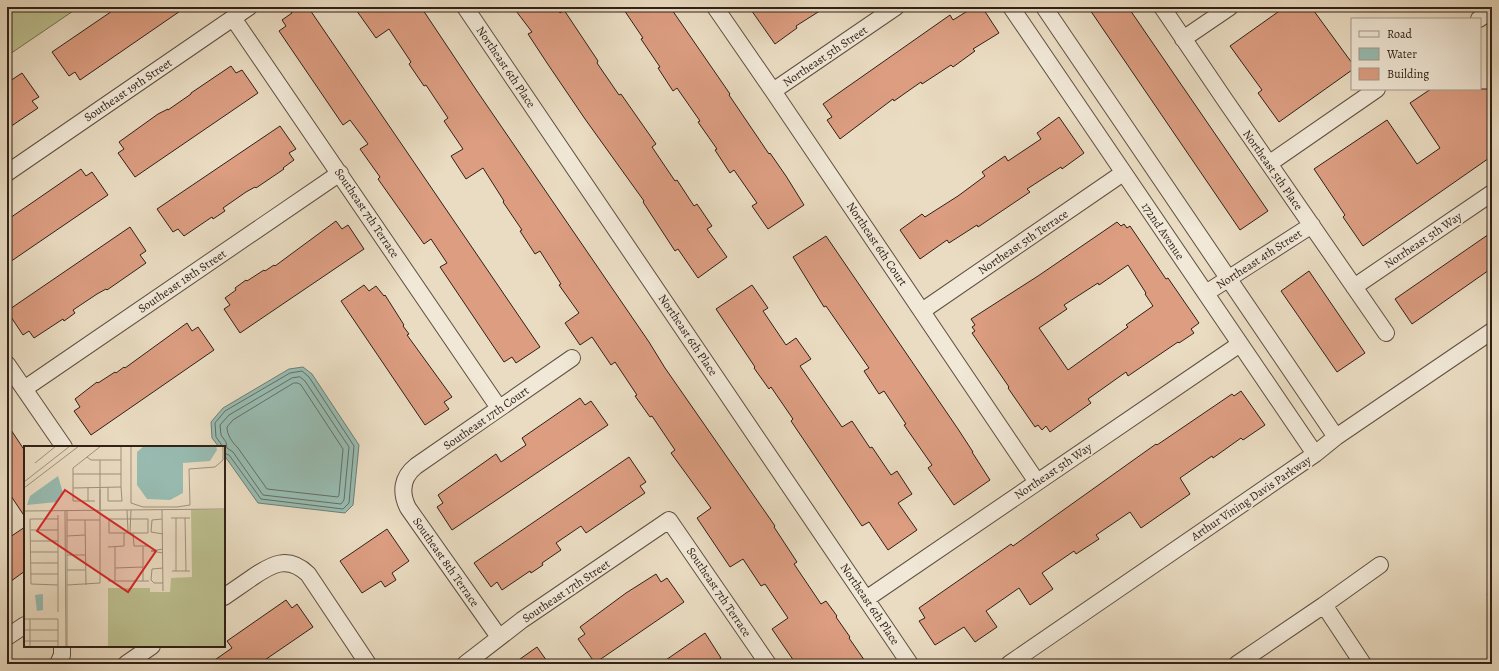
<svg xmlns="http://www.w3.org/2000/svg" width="1499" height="671" viewBox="0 0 1499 671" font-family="Alegreya,serif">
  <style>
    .green { fill: #bcbf8f; stroke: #767054 }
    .water { fill: #98bcb2; stroke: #6e7e74 }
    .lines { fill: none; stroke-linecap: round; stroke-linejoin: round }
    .shore { stroke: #646e65; stroke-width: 1 }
    .building { fill: #dc9d81; stroke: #302118; fill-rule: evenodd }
    .street-casing { stroke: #5e5042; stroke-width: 18 }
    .street { stroke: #f1e8d7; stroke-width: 16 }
    .labels { text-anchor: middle; stroke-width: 4; stroke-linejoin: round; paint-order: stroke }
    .street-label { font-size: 12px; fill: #302118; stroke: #f1e8d7 }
    .inset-road { fill: none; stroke: #a0917e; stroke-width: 1 }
    .view { fill: #d62828; fill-opacity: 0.15; stroke: #d62828; stroke-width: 2 }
    .inset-edge { fill: none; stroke: #302118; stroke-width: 2 }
  </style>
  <rect width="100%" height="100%" fill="#eadcc2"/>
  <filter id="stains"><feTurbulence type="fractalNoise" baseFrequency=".005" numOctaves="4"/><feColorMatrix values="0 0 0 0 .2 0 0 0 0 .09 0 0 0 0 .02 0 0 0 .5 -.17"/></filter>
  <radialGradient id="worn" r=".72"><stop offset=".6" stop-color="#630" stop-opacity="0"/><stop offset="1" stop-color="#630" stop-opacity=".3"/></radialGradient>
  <!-- green -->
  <path class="green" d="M7,7H79L7,56Z"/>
  <!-- water -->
  <path class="water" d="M303,367L312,374L359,445L353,505L345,513L258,503L224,455V447H219L212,438L211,422L223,408L289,369Z
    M1492,585V612L1487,594Z"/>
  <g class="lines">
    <!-- shore -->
    <path class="shore" d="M300,377L305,381L349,447L344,500L341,504L263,495L233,452L227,448L226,442L221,435L220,425L229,415L292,378Z
      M294,383H298L301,385L343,449L339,495L338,497L267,489L238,448C232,442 227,435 227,427L233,420Z
      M222,447L221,444L216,437L215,423L225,411L290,373L302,371L309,377L354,446L349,503L343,509L261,499L229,455L224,453"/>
  </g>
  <!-- building -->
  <path class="building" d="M118,7H186L80,80L75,72L69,76L52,52Z
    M288,7H308L540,347L516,363L512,357L504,362L440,267L447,263L431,239L424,244L378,179L380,177L360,149L368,144L350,120L343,125L279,31L286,26L282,20L292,13Z
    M354,7H420L425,13L477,91L649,342L665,368L775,526L774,527L797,562L794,564L821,604L826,601L837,616L836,617L850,637L849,638L867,664H796L772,629L788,618L765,584L761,586L743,559L730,567L697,518L711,508L671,453L675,450L652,416L650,417L635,396L637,395L615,362L611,365L592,337L580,345L565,323L579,313L559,285L561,284L540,251L535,254L520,231L522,230L503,202L504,201L483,168L466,179L451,156L463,149L444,121L448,118L426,85L424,86L409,64L411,62L389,29L376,38Z
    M513,7H556L560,13L564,10L598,61L597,63L619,95L621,94L656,144L652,147L675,181L677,180L694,206L697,204L712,226L707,229L727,257L698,278L678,249L675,251L643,202L644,201L585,119L547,63L528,34L532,32Z
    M622,7H670L730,94L729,95L769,154L770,153L786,176L804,205L768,229L752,206L757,203L734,170L730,173L715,150L717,149L698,122L700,121L677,88L673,91L658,68L660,67L641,39L643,38Z
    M749,7H826L796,26L797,28L775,44Z
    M974,7H982L999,33L973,49L975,51L953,67L951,65L922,84L921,82L894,101L893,99L840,139L827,120L832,117L823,104L950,15L953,20Z
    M1088,7H1128L1268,211L1240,230Z
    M1285,7H1311L1352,63V70L1279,122L1258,93L1262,90L1230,46Z
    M231,66L236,73L242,70L258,93L135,177L118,153L124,149L119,142L158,114L168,109V110L191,94V93Z
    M22,73L39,97L32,101L38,108L7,129V83Z
    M1431,89H1492V156L1363,246L1343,217L1345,215L1314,169L1387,120L1417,164L1440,148L1410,103Z
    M1059,117L1084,153L1062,169L1061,167L1027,189L1030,192L978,227L977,225L949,243L947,240L920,259L900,230L922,214L925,217L958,196L985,176L982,172L1005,156L1008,161L1041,139L1037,133Z
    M280,126L296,149L289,153L294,160L283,168L284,169L256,188L255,187L246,192L223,208L225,211L213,219L212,217L184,236L178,229L173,232L157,209Z
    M81,169L86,176L92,172L108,195L7,264V220Z
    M336,221L342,229L348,225L364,249L240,333L224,309L230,305L225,298L236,290L235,288L246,280L247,281L264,270L265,271L274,265L275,266Z
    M1117,222L1121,226L1124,224L1127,228L1130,226L1166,279L1168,278L1199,323L1191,329L1194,333L1179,343L1178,342L1128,376L1126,372L1088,399L1091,403L1050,432L1046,426L1042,430L1038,425L1035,427L1008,388L1009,387L972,333L975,331L972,327L975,325L971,319L1038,276ZM1128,265L1146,293L1145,294L1153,306L1126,325L1128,327L1068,370L1039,328L1067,309L1064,305L1098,283L1099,285Z
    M130,227L146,251L140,255L146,263L107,290L106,289L97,294L73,310L75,313L64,321L63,319L34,338L29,331L23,335L7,311Z
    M1492,232V268L1412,324L1395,299Z
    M826,236L958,429L973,452H972L990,480L954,505L928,468L932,465L904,425L906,424L884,391L879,394L864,371L869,368L826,306L824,307L793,257Z
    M1309,271L1365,353L1337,372L1281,291Z
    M364,285L369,291L376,286L384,296L385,295L404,325L403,326L409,334L407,335L452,397L444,402L449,409L425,425L341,301Z
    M752,285L768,308L763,311L786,345L796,338L811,359L800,366L842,427L852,421L870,448L872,447L891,475L897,471L912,494L898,503L917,530L888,550L869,522L862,526L791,421L793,419L771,387L769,389L754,368L755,367L716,309Z
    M187,323L192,331L198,327L214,350L91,435L74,411L80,407L75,399L97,382L98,383L115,372L116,373L124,367L125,368Z
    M1241,391L1265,425L1243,440L1241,438L1213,458L1212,456L1180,478L1190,494L1141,528L1130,512L1096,535L1099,539L1076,554L1074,551L1042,573L1053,589L1030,605L1019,588L986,611L997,627L975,642L964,627L935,645L919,621L925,618L919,608L1011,544L1013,546L1156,444L1157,445L1232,394L1234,396Z
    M580,398L585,405L591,401L608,425L452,530L437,507L443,503L438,495L496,454L501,462L526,445L522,438Z
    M7,424L25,451V517L7,490Z
    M629,457L646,482L640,486L645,493L586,533L581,526L556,543L561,550L542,563L543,565L531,573L530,571L502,590L497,582L491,587L474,563Z
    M25,527V571L7,584V539Z
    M387,529L409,561L392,573L396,580L385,587L381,581L362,593L340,561Z
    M656,574L661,582L667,578L684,602L595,663L578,639L585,634L580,627L626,593Z
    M286,600L292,608L297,604L313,627L259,664H209L232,648L227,641Z
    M705,633L721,658L712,664H660Z
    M537,647L549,664H513Z"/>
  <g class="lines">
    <defs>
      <path id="street" d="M465,7L910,664
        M715,7L773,91L1037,482
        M1011,7L1315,454
        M1044,7L1336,437
        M1162,7L1225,100L1386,333
        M233,18L499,408
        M1479,19L1492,10
        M1183,39L1230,7
        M773,91L896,7
        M1270,163L1377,89
        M7,173L249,7
        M1354,287L1492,193
        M1206,293L1312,225
        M922,311L1123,173
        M7,364L64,447
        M24,389L340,173
        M224,597C234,590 243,584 253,577C272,564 288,555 308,574L368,664
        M866,599L1240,344
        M1324,605L1380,565
        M7,637L25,625
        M499,637L408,508C400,492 402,477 416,466L572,358
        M58,664L62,655V646
        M126,664L152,646
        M465,664L522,620L669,520L768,664
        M1009,664L1315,454L1336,437L1492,331
        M1237,664L1324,605L1363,664"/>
    </defs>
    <!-- street casing -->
    <use href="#street" class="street-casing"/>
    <!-- street -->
    <use href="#street" class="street"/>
  </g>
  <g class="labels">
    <!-- street labels -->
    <g class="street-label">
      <text transform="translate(825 56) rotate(-34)" y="4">Northeast 5th Street</text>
      <text transform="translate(506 67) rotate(56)" y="4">Northeast 6th Place</text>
      <text transform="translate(128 90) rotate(-34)" y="4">Southeast 19th Street</text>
      <text transform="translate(1273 170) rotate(55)" y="4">Northeast 5th Place</text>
      <text transform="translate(367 213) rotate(56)" y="4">Southeast 7th Terrace</text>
      <text transform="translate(1163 231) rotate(56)" y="4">172nd Avenue</text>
      <text transform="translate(1423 240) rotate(-34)" y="4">Notrheast 5th Way</text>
      <text transform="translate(1023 242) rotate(-34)" y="4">Northeast 5th Terrace</text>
      <text transform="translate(877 244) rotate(56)" y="4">Northeast 6th Court</text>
      <text transform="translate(1259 259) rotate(-33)" y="4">Northeast 4th Street</text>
      <text transform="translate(182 281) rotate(-34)" y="4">Southeast 18th Street</text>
      <text transform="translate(688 335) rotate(56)" y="4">Northeast 6th Place</text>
      <text transform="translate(486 418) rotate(-35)" y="4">Southeast 17th Court</text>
      <text transform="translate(1053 471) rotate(-34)" y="4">Northeast 5th Way</text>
      <text transform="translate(1251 498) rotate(-34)" y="4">Arthur Vining Davis Parkway</text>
      <text transform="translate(446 562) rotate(55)" y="4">Southeast 8th Terrace</text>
      <text transform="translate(566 591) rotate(-34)" y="4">Southeast 17th Street</text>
      <text transform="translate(719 592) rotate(56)" y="4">Southeast 7th Terrace</text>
      <text transform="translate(870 604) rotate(56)" y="4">Northeast 6th Place</text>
    </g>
  </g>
  <!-- overview -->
  <g transform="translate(24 446)">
    <rect width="201" height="201" fill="#eadcc2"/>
    <path d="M167,64H201V201H84V142H126V146H146L147,132L168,131Z" fill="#bcbf8f"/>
    <path d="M120,0H192L193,4L186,15L159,17V47L146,54L123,53L113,39V6ZM34,30L39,47L33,56L3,59L6,50ZM19,148V164L13,165L11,149Z" fill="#98bcb2"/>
    <path class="inset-road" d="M77,0L63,11L67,14H97M107,0V57L119,61H153L166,59L165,23L191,21L199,14V0M63,11L49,22V42L97,41V0M11,17L32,0M49,28H97M0,36L46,0M84,41V55H98L97,41M0,42L55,0M49,42V55H71M76,43V63M64,55V41M103,64L104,85M138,64L139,145M0,65L201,63M41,65L42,201M43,65V201M34,69V166M147,72H166M152,72V125M161,72L162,125M34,73H6L7,138L34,139M85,73H124V87H85ZM138,73L128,74L127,86L139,88M43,74H76M61,74L62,139M7,84H34M106,87L107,64M109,87L110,100H125M43,90L61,89M7,95H34M84,101L100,100V87M91,101V135M119,101V135M139,103L127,105L139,107M7,106H34M43,109H61M7,117H34M91,122L119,121M139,122L128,123L127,134L130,137H139M43,124H61M148,125H166M7,128H34M84,135H125M43,139L76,137V14M0,173H34V201M6,173V201M0,184H34M0,195H34"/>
    <path class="view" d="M41,44L132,105L104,146L13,85Z"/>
    <rect width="201" height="201" class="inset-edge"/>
  </g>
  <!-- margin -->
  <rect width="1499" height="671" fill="none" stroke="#eadcc2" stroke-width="24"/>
  <rect x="8" y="8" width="1483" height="655" fill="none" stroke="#302118" stroke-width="2"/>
  <rect x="12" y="12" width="1475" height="647" fill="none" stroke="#302118"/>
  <!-- legend -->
  <rect x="1351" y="18" width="130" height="72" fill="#f1e8d7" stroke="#a4988b"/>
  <rect x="1359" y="31" width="20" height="6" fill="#f1e8d7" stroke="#a4988b"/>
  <text x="1387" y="38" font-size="12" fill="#302118">Road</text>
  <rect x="1359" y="48" width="20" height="12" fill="#98bcb2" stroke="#a4988b"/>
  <text x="1387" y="58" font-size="12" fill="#302118">Water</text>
  <rect x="1359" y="68" width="20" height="12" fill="#dc9d81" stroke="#a4988b"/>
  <text x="1387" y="78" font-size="12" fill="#302118">Building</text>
  <rect width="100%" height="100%" filter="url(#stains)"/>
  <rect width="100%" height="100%" fill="url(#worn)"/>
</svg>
